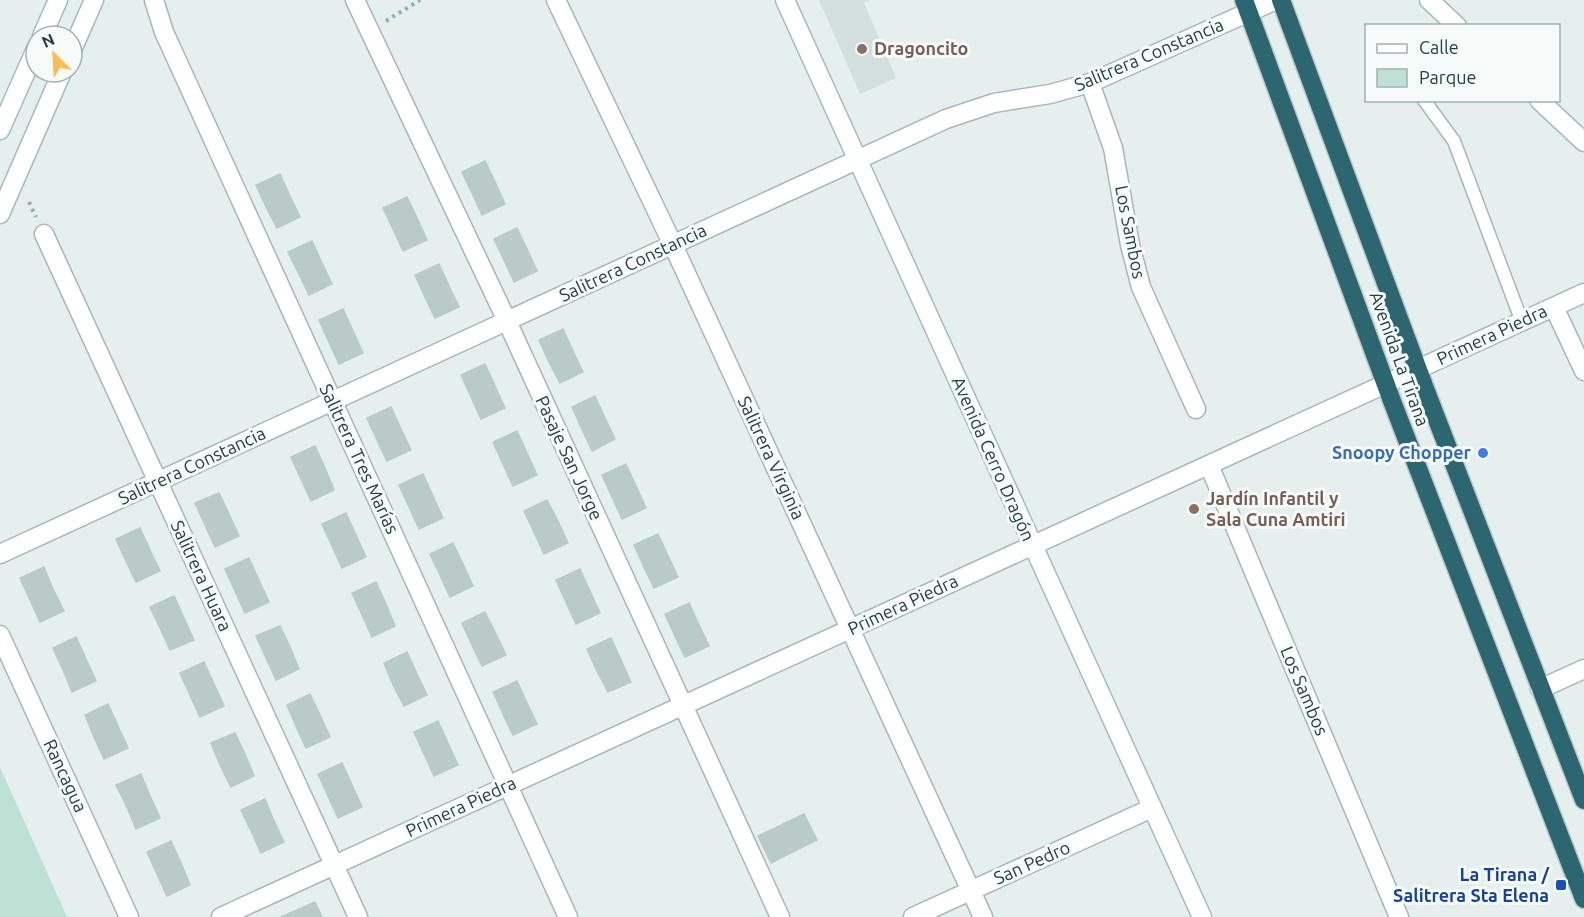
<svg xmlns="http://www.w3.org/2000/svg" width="1584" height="917" viewBox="0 0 1584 917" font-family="Ubuntu,sans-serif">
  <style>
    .built { fill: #d3dfdf }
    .green { fill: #bde1d4 }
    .building { fill: #bacac9; stroke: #b7cac9; stroke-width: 1.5 }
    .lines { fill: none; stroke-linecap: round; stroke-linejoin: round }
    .lane-casing { stroke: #a7b7b7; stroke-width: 15 }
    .street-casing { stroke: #a7b7b7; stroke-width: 21 }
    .secondary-casing { stroke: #a3bcbc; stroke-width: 21 }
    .highway-casing { stroke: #c1caca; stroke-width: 21 }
    .path { stroke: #84b2b5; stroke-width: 4; stroke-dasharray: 3 4.5; stroke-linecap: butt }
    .lane { stroke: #fff; stroke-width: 12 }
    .street { stroke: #fff; stroke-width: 18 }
    .secondary { stroke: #fff; stroke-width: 18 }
    .highway { stroke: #2c6671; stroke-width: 18 }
    .education-dot { fill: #8d6e63; stroke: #f6fbfa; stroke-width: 2 }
    .shop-dot { fill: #3f7fe0; stroke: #f6fbfa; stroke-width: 2 }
    .transit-dot { fill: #1a4fb4; stroke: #f6fbfa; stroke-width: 2 }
    .labels { text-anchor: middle; stroke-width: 6; stroke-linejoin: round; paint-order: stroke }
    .education-label { font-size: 18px; font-weight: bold; fill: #785e54; stroke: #f6fbfa; text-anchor: start }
    .street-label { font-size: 18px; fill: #224043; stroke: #f6fbfa }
    .shop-label { font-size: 18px; font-weight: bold; fill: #366cbe; stroke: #f6fbfa; text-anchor: end }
    .transit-label { font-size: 18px; font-weight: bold; fill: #164399; stroke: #f6fbfa; text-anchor: end }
  </style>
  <rect width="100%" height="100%" fill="#e5efee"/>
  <!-- built -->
  <path class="built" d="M819,0H870L864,3L896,78L860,94Z"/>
  <!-- green -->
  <path class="green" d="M0,767L67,917H0Z"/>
  <!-- building -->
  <path class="building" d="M485,161L495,182L472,193L462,172Z
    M280,174L290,196L266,207L256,185Z
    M495,182L505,204L482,215L472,193Z
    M290,196L300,217L277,228L266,207Z
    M407,197L417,218L393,229L383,208Z
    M417,218L427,240L403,251L393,229Z
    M517,228L527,249L504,260L494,239Z
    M312,241L322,263L299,274L288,252Z
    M527,249L537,271L514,282L504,260Z
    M322,263L332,284L309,295L299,274Z
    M439,264L449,286L425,297L415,275Z
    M449,286L459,307L435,318L425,297Z
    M343,309L353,331L329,342L319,320Z
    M563,329L573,351L549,362L539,340Z
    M353,331L363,353L339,364L329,342Z
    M573,351L583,372L560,383L549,362Z
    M485,364L495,386L471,397L461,375Z
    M495,386L505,408L481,419L471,397Z
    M595,396L605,418L582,429L572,407Z
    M391,407L401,429L377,440L367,418Z
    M605,418L615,439L592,451L582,429Z
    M401,429L411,450L387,461L377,440Z
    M517,431L527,453L503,464L493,442Z
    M315,446L325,468L301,479L291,457Z
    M527,453L537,475L513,486L503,464Z
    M626,464L636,486L612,497L602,475Z
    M325,468L334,490L311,501L301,479Z
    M423,474L433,496L409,507L399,485Z
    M636,486L646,508L622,519L612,497Z
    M219,493L229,514L205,525L195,503Z
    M433,496L443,518L419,529L409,507Z
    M547,500L558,521L534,532L524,511Z
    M346,513L356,535L332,546L322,524Z
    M229,514L239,536L215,547L205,525Z
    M558,521L568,543L544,554L534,532Z
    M140,528L150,550L126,561L116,539Z
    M658,534L668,556L644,567L634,545Z
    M356,535L366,557L342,568L332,546Z
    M453,543L463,564L440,575L430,554Z
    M150,550L160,571L136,582L126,561Z
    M668,556L678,577L654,588L644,567Z
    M249,558L259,580L235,591L225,569Z
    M463,564L473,586L450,597L440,575Z
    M44,567L53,589L30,600L20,578Z
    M580,569L590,591L566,602L556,580Z
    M259,580L269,602L245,613L235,591Z
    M376,582L386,604L362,615L352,593Z
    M53,589L64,611L40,622L30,600Z
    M590,591L600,613L576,624L566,602Z
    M174,596L184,618L160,628L150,607Z
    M689,603L699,625L675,636L665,614Z
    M386,604L395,626L372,637L362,615Z
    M485,612L496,634L472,645L462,623Z
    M184,618L194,640L170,650L160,628Z
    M699,625L709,646L685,657L675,636Z
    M280,626L290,647L266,658L256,636Z
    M496,634L506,655L482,666L472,645Z
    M76,637L86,659L63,670L53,648Z
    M611,638L621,660L597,671L587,649Z
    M290,647L299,669L276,680L266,658Z
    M407,652L417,674L393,685L384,663Z
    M86,659L96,681L72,692L63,670Z
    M621,660L631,682L608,692L597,671Z
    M204,662L214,684L190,695L180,673Z
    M417,674L427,695L404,706L393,685Z
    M517,681L527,703L503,714L493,692Z
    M214,684L224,706L200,717L190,695Z
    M310,694L320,715L296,726L287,705Z
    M527,703L537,724L513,735L503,714Z
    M108,704L118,726L94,737L85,715Z
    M320,715L330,737L306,748L296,726Z
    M438,721L448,743L424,754L414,732Z
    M118,726L128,748L104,759L94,737Z
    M235,733L245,754L220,765L211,743Z
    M448,743L458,765L434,776L424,754Z
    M245,754L254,776L231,787L220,765Z
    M342,763L352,785L328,796L318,774Z
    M141,774L150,796L127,807L116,785Z
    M352,785L362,807L338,818L328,796Z
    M150,796L160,818L136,829L127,807Z
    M265,799L274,821L251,831L241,810Z
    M804,814L817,840L771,863L758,836Z
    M274,821L284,842L261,853L251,831Z
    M171,841L181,863L157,874L147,852Z
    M181,863L190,885L167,896L157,874Z
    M315,902L322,917H281Z"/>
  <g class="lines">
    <defs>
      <path id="lane" d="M1424,100L1454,141L1522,322"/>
      <path id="street" d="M154,0L164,32L568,917
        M355,0L507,321L780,917
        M556,0L673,245L983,917
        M1090,83L1113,148L1130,245L1141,287L1196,409
        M44,234L358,917
        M1554,307L1584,371
        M1209,465L1399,917
        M0,554L946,119L994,103L1050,94L1090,83L1276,0
        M0,635L129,917
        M1540,689L1584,669
        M221,917L1584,293
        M913,917L1152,808"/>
      <path id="secondary" d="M785,0L1202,917
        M1429,0L1457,26
        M42,36L58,0
        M72,50L94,0
        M1539,100L1584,142
        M0,130L36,49
        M0,214L62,72"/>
      <path id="highway" d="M1244,0L1392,401L1584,899
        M1281,0L1424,386L1584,800"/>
    </defs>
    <!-- lane casing -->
    <use href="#lane" class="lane-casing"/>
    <!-- street casing -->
    <use href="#street" class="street-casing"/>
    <!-- secondary casing -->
    <use href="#secondary" class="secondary-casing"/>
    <!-- highway casing -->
    <use href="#highway" class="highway-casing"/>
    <!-- path -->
    <path class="path" d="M386,21L420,0
      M29,202L36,217"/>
    <!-- lane -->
    <use href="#lane" class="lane"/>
    <!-- street -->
    <use href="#street" class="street"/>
    <!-- secondary -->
    <use href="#secondary" class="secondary"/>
    <!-- highway -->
    <use href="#highway" class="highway"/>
  </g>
  <!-- markers -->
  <g class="education-dot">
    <circle cx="862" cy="49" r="6"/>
    <circle cx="1194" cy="509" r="6"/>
  </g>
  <circle class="shop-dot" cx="1483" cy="453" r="6"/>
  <rect class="transit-dot" x="1555" y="879" width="12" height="12" rx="3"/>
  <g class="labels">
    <!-- education labels -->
    <g class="education-label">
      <text x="874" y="55">Dragoncito</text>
      <text x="1206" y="505">Jardín Infantil y<tspan x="1206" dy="21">Sala Cuna Amtiri</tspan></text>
    </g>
    <!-- street labels -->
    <g class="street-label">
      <text transform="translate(1149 55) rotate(-23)" y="6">Salitrera Constancia</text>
      <text transform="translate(1130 232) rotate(79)" y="6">Los Sambos</text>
      <text transform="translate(633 263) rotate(-25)" y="6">Salitrera Constancia</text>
      <text transform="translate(1492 335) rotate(-25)" y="6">Primera Piedra</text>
      <text transform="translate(1399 359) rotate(70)" y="6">Avenida La Tirana</text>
      <text transform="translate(569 458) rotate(65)" y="6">Pasaje San Jorge</text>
      <text transform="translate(771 458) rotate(65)" y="6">Salitrera Virginia</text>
      <text transform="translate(359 459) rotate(65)" y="6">Salitrera Tres Marías</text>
      <text transform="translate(993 459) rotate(66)" y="6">Avenida Cerro Dragón</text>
      <text transform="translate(192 466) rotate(-25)" y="6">Salitrera Constancia</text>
      <text transform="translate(201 576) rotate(65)" y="6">Salitrera Huara</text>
      <text transform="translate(903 605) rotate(-25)" y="6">Primera Piedra</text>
      <text transform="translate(1304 691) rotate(67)" y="6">Los Sambos</text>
      <text transform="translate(65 776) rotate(65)" y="6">Rancagua</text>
      <text transform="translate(461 807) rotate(-25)" y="6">Primera Piedra</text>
      <text transform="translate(1032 863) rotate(-24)" y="6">San Pedro</text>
    </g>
    <!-- shop labels -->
    <g class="shop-label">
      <text x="1471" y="459">Snoopy Chopper</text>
    </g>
    <!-- transit labels -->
    <g class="transit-label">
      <text x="1549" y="881">La Tirana /<tspan x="1549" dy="21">Salitrera Sta Elena</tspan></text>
    </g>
  </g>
  <!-- legend -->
  <rect x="1365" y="24" width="195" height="78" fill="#f6fbfa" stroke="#a1b0b1" stroke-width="1.5"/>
  <rect x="1377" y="44" width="30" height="9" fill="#ffffff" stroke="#a1b0b1" stroke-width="1.5"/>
  <text x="1419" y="54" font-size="18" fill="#224043">Calle</text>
  <rect x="1377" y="69" width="30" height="18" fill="#bde1d4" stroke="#a1b0b1" stroke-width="1.5"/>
  <text x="1419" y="84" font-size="18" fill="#224043">Parque</text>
  <!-- north arrow -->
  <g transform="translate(54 54) rotate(336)"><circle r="28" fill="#f6fbfa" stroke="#a1b0b1" stroke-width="1.5"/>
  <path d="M0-4.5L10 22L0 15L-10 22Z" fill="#fbbc58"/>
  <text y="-9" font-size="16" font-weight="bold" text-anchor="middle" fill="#224043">N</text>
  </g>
</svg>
